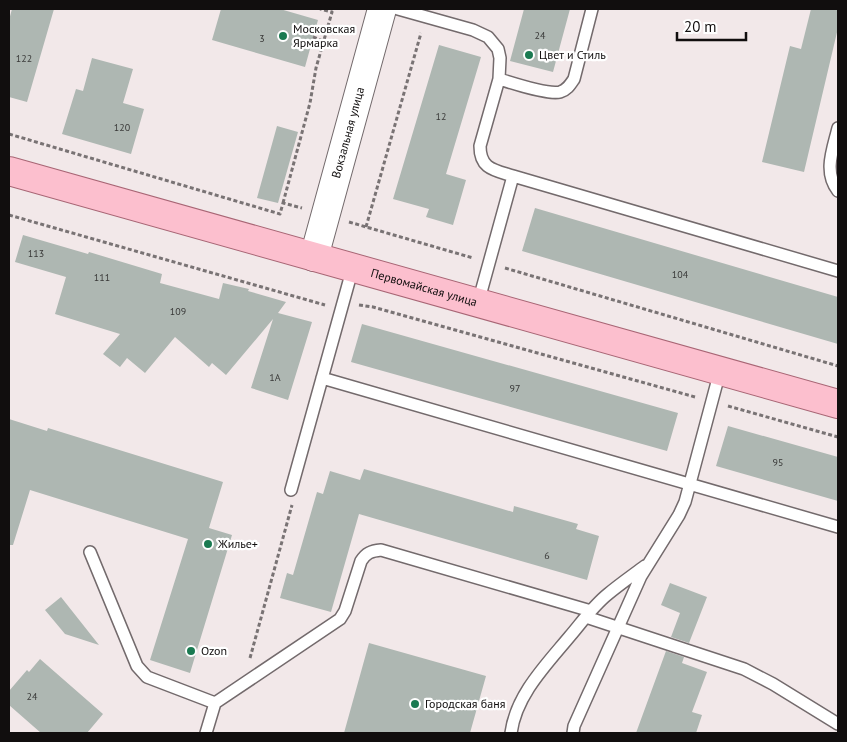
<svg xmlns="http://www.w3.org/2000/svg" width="847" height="742" viewBox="0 0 847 742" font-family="'PT Sans',sans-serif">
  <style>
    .building { fill: #aeb7b2 }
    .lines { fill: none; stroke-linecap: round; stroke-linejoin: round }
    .service-casing { stroke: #736a6c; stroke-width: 14 }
    .secondary-casing { stroke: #736a6c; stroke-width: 30 }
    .primary-casing { stroke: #a86675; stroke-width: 30 }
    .path { stroke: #797374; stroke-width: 3; stroke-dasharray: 4 2.5; stroke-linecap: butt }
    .service { stroke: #fff; stroke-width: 11 }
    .secondary { stroke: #fff; stroke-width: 28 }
    .primary { stroke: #fcbfce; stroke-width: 28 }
    .poi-dot { fill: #1a7a51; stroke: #fff; stroke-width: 2 }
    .labels { text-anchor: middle; stroke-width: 4.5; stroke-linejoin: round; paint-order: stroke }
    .number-label { font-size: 10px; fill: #383837 }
    .poi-label { font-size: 12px; fill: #110e0e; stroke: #fff; text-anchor: start }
    .street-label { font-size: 12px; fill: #110e0e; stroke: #fff }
  </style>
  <rect width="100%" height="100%" fill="#f2e8e9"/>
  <!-- building -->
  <path class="building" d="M12,9H54L27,102L9,97V20Z
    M221,9H280L318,20L305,67L212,40Z
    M524,9H570L553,72L510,61Z
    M811,9H838V28L804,172L762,162L790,46L801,49Z
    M439,45L481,57L446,174L466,180L453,225L426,217L429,209L393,199Z
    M92,58L133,69L123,103L144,109L131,154L62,134L76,89L83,91Z
    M277,126L298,132L278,203L257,198Z
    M535,208L838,297V344L522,251Z
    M23,235L88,254L89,252L162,274L160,283L219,299L223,283L249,289L248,291L286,302L278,313L312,322L288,400L251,388L273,319L226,375L212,363L209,367L175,337L145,373L127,358L120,367L103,354L120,334L55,314L66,277L15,262Z
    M362,324L678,413L667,451L351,362Z
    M9,419L47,431L48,428L223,482L209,528L232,535L190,673L150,660L188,539L30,490L13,545H9Z
    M728,426L838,457V501L716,466Z
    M364,469L513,512L514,506L578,524L576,529L599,536L587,580L359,514L331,612L280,598L287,573L293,575L317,492L323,494L330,471L360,480Z
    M670,583L707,597L689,643L671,637L680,613L661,605Z
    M61,597L99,645L65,634L45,610Z
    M369,643L486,676L470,733H344Z
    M666,651L684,657L682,663L707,672L692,712L702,715L696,733H636Z
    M40,659L103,714L87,733H41L9,705V691L27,670L29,672Z"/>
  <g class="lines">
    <defs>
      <path id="service" d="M398,9L473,30L488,37L498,49L500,58L499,79
        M592,9L574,79C570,85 567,90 560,92C548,95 512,83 499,79L480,146C480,169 494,170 513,176L838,271
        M838,128C833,149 823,172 838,191
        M478,303L513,176
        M322,378L838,527
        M291,490L353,267
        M90,552L137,666L147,677L215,703
        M586,617L744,669L773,684L838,724
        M206,733L215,703L340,619L345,611L361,561C366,553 371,551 381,550L591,611
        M511,733C516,695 546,665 570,636C582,622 593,606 608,594C620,584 633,575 645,566
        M573,733L574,726L641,576L679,515L685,502L720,371"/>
      <g id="secondary">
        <path id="s1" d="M314,257L382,9"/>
      </g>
      <g id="primary">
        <path id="s2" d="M9,171L838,404"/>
      </g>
    </defs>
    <!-- service casing -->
    <use href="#service" class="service-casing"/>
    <!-- secondary casing -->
    <use href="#secondary" class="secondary-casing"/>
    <!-- primary casing -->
    <use href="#primary" class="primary-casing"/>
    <!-- path -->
    <path class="path" d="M313,37L323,41
      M9,134L280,214L283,203L302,208
      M283,203L310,103L316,68L332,12L320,9
      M9,215L325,305
      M349,222L473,258
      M366,227L421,33
      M505,268L838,366
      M359,305L373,307L695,397
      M728,406L838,437
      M250,658L292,505"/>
    <!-- service -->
    <use href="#service" class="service"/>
    <!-- secondary -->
    <use href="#secondary" class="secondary"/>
    <!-- primary -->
    <use href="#primary" class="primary"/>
  </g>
  <!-- markers -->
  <g class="poi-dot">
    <circle cx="283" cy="36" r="5"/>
    <circle cx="529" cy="55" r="5"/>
    <circle cx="208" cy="544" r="5"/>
    <circle cx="191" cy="651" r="5"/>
    <circle cx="415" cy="704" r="5"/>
  </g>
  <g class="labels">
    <!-- number labels -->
    <g class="number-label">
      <text x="540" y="39">24</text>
      <text x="262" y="42">3</text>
      <text x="24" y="62">122</text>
      <text x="441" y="120">12</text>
      <text x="122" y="131">120</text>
      <text x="36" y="257">113</text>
      <text x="680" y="278">104</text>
      <text x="102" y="281">111</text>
      <text x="178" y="315">109</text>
      <text x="275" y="381">1А</text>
      <text x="515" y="392">97</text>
      <text x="778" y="466">95</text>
      <text x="547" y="559">6</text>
      <text x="32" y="700">24</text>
    </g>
    <!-- poi labels -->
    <g class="poi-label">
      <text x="293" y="33">Московская<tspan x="293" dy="14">Ярмарка</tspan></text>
      <text x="539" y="59">Цвет и Стиль</text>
      <text x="218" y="548">Жилье+</text>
      <text x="201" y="655">Ozon</text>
      <text x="425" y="708">Городская баня</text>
    </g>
    <!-- street labels -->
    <g class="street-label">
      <text dy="4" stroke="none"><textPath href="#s1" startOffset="129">Вокзальная улица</textPath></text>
      <text dy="4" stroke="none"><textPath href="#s2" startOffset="431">Первомайская улица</textPath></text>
    </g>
  </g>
  <!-- border -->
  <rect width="847" height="742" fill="none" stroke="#110e0e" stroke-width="20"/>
  <!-- scale -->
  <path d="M677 32v8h69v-8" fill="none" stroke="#110e0e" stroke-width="2.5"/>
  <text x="684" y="32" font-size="15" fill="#110e0e" stroke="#ffffff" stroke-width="4" paint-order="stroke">20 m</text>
</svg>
